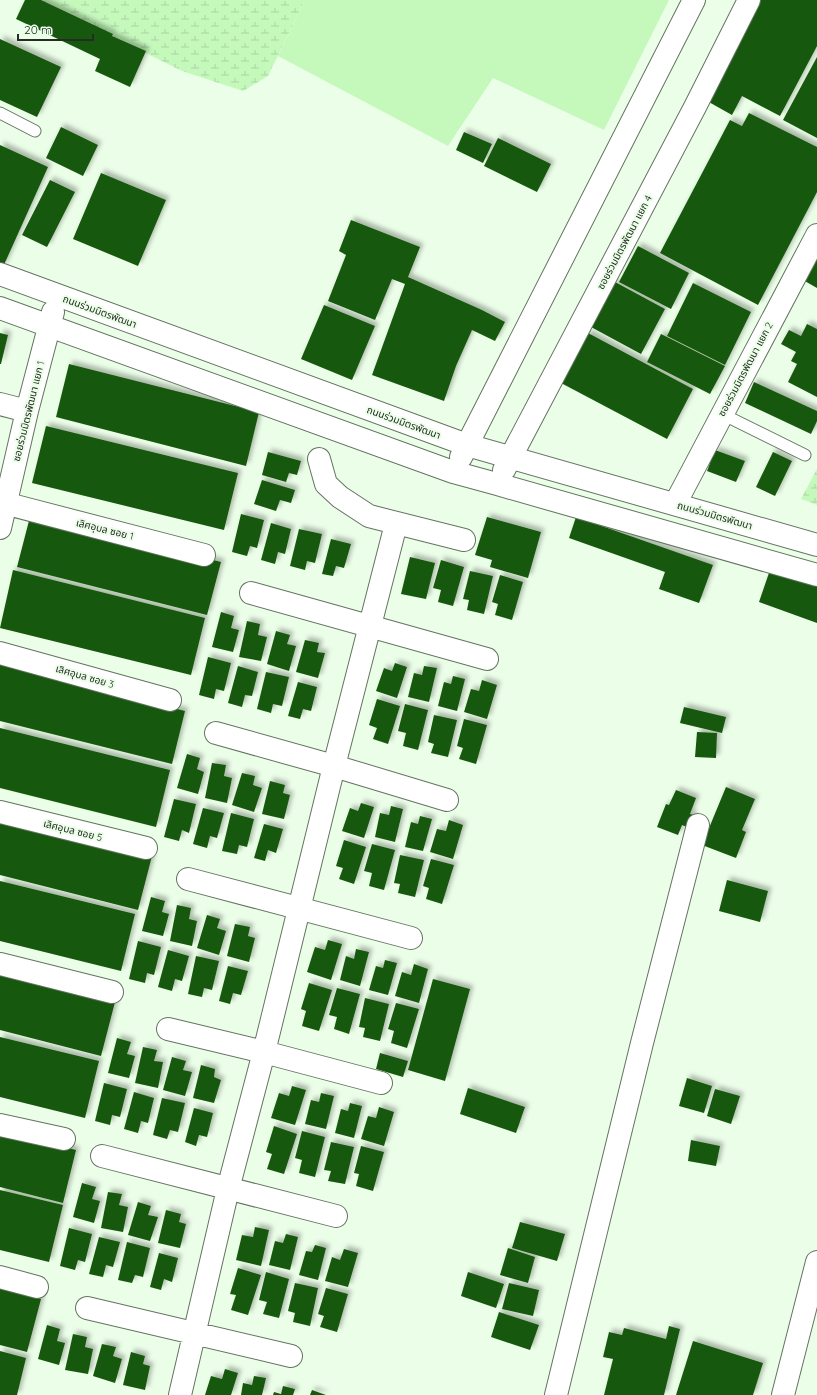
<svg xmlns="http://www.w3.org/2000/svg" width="817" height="1395" viewBox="0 0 817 1395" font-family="Quicksand,'Noto Sans Thai',sans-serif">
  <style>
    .wetland { fill: url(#wetland-marsh) }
    .park { fill: #c5f9bc }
    .building { fill: #19580b; filter: url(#shadow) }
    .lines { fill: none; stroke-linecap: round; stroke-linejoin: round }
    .service-casing { stroke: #647461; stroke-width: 13 }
    .minor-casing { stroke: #647461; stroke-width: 24 }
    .service { stroke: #fff; stroke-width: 11 }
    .minor { stroke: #fff; stroke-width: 22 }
    .labels { text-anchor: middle; stroke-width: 4; stroke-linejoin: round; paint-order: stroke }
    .street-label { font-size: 10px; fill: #252c24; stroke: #ebfee8 }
  </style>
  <defs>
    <pattern id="wetland-marsh" width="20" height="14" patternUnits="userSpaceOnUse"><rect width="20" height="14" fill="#c5f9bc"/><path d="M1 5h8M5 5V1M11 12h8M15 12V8" fill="none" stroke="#a9d6a1"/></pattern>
    <filter id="shadow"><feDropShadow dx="3.5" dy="-3.5" stdDeviation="2" flood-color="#0004"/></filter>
  </defs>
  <rect width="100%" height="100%" fill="#ebfee8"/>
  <!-- wetland -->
  <path class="wetland" d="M38,0H305L268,76L243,91L182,71Z
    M817,469V505L801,499Z"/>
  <!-- park -->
  <path class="park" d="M305,0H669L604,130L493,78L448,146L278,56Z"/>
  <!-- building -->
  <path class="building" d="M25,0H41L113,34L112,36L146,51L130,87L95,71L100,59L16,19Z
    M761,0H817V46L780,116L742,96L732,115L707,101Z
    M0,39L61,67L37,117L0,100Z
    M817,57V138L783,120Z
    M749,113L817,147V192L758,305L660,253L730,120L742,126Z
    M61,127L98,145L83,176L46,158Z
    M464,132L492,144L483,163L456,150Z
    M498,138L551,164L537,192L484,166Z
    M0,145L48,167L3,267L0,265Z
    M101,173L166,200L138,266L73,239Z
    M50,180L75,192L47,247L22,235Z
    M351,220L420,247L408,277L482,310L505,322L495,341L472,330L456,366L444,401L372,375L405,284L392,279L375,320L328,301L346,255L339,251Z
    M817,238V288L796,276Z
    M638,246L689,273L671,309L619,282Z
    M615,282L665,309L641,354L591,327Z
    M693,283L751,312L725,365L667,336Z
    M324,305L375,326L352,380L301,359Z
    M807,324L817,329V397L788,382L797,364L791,361L796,352L781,344L789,330L801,336Z
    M0,333L8,335L1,364H0Z
    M588,333L693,389L667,439L561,383Z
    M661,334L725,366L710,394L647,362Z
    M69,364L259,412L246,466L56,417Z
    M754,382L817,411V421L811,434L745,403Z
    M46,426L238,473L224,530L32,483Z
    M715,450L745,461L736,482L707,471Z
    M268,452L301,461L297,475L289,473L286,482L262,475Z
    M773,452L792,461L775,496L756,487Z
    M262,480L295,490L291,503L280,500L276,511L254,504Z
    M31,513L221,562L207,615L17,567Z
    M241,514L264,520L257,548L250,546L247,556L232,552Z
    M487,517L541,532L528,578L490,567L492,560L475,555Z
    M576,517L713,565L699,603L659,589L665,572L569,538Z
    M271,523L291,529L285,554L278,552L275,564L261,560Z
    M299,529L322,534L315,563L307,561L305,570L290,566Z
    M331,539L351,544L344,568L336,566L333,576L322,574Z
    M410,557L435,563L426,599L401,594Z
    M441,560L464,567L453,606L438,602L441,590L433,588Z
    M13,570L205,618L191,675L0,628Z
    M770,570L817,586V623L759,602Z
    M470,571L493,576L484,614L467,610L469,600L463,599Z
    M500,575L523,582L512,620L495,615L498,604L492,602Z
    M221,612L234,616L231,628L239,630L233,652L212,647Z
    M247,621L260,624L258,635L267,637L261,661L239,657Z
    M276,631L290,635L287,644L296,646L289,671L267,664Z
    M305,640L319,643L317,652L325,653L318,678L296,672Z
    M208,657L231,663L224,691L216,689L214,699L199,695Z
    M395,663L407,667L397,698L376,691L384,668L392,671Z
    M0,664L185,711L172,764L0,721Z
    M238,666L258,672L252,696L245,695L242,707L228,703Z
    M424,666L437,668L429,702L408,697L414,673L422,675Z
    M266,672L289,677L282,706L273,704L271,713L257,709Z
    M453,676L465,679L457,711L438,706L444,682L451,684Z
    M482,680L497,685L487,719L464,712L471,689L479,691Z
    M298,682L317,687L311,711L303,709L300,719L288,716Z
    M377,699L400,706L388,744L373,739L377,728L369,725Z
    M405,704L428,710L418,750L403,746L406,733L398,731Z
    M684,707L726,717L722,733L680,723Z
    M434,715L457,720L448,757L431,753L434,744L428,742Z
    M464,719L487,725L476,764L459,759L463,748L457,746Z
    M0,728L170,770L156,827L0,788Z
    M697,732L717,733L716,758L695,757Z
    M187,754L200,758L197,769L204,772L198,794L177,788Z
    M212,763L226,765L224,776L232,778L227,803L205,798Z
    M242,773L255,776L253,785L262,788L254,812L232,805Z
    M270,781L285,785L283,793L290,795L284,819L262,814Z
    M726,787L755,799L742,830L746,832L736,858L702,845Z
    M676,790L696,798L690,814L694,815L689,828L682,825L678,835L657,827L666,804L669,805Z
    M174,799L196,804L189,833L182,830L179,841L164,837Z
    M361,803L374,807L364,838L342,831L350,808L358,811Z
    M391,806L403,809L395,842L375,837L380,813L389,815Z
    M203,808L224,813L217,838L210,836L207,848L193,844Z
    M231,813L254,819L247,847L239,845L237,854L222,851Z
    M420,816L432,819L423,851L405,847L411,822L418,824Z
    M0,818L152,856L138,910L0,875Z
    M449,820L463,825L453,859L430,852L437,829L446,831Z
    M264,824L283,829L276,853L268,850L265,861L254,858Z
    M344,840L366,847L354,884L339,879L343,868L336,866Z
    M372,844L395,850L384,890L369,886L372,873L364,871Z
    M400,855L424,860L415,897L398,893L400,884L394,883Z
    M431,859L454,865L442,904L426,899L429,888L423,886Z
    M727,880L768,891L760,922L719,911Z
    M0,881L135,914L121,971L0,941Z
    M151,897L165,901L162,912L169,914L163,936L142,931Z
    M177,905L191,908L189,919L197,921L192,946L170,941Z
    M207,915L220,919L217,928L226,931L219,955L197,948Z
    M235,924L250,927L248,936L255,938L249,962L227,956Z
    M328,940L342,944L331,980L307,972L315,947L325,950Z
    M138,941L161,947L154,975L147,973L145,983L129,979Z
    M356,949L369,952L360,986L340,980L346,956L354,959Z
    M168,950L189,956L182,981L175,979L172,991L158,987Z
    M196,956L219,961L212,990L204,988L202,997L188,994Z
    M385,960L397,963L388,995L369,990L376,966L383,968Z
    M414,964L428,969L419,1003L395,996L402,972L411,975Z
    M228,966L248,971L241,995L233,993L230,1004L219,1001Z
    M0,973L115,1002L101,1056L0,1030Z
    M433,979L470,989L445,1081L408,1070Z
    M309,983L332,990L319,1031L302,1026L306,1011L301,1009Z
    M337,988L360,994L349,1034L334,1029L337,1017L329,1015Z
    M365,998L389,1004L380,1041L363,1037L365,1028L359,1027Z
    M396,1003L419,1009L407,1048L391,1043L394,1031L388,1029Z
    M0,1037L99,1061L85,1118L0,1097Z
    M117,1038L131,1042L127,1054L135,1056L129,1078L108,1073Z
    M143,1047L157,1050L154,1061L163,1062L158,1088L135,1083Z
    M380,1053L408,1061L403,1077L376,1069Z
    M172,1057L186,1061L183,1070L192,1072L185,1096L163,1090Z
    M201,1065L215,1069L214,1077L221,1080L214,1103L193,1098Z
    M687,1078L712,1086L704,1113L679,1106Z
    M104,1083L127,1089L120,1117L112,1115L110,1125L95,1121Z
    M292,1086L306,1090L295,1125L271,1118L279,1093L289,1096Z
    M468,1088L525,1107L516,1133L460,1114Z
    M715,1089L740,1096L731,1124L707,1116Z
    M134,1092L154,1098L148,1123L141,1121L138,1133L124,1129Z
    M321,1093L334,1096L326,1129L305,1124L311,1100L319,1102Z
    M162,1098L185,1103L178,1132L170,1130L167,1139L153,1135Z
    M350,1103L362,1106L354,1138L335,1133L341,1109L348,1111Z
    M379,1107L394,1112L384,1146L361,1139L368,1116L376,1118Z
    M194,1108L213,1113L207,1137L199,1135L196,1146L185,1142Z
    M274,1126L297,1134L284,1174L267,1169L272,1154L266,1152Z
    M0,1131L76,1150L63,1203L0,1187Z
    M302,1131L325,1137L315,1177L299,1173L302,1160L295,1158Z
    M691,1140L720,1146L716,1166L688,1161Z
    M331,1142L354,1147L345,1184L328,1181L331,1171L324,1170Z
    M361,1146L384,1152L373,1191L356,1186L359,1174L354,1173Z
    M82,1183L96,1187L92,1199L100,1201L94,1223L73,1217Z
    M0,1190L63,1205L49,1262L0,1250Z
    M108,1192L122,1194L119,1205L128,1207L123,1232L101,1228Z
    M138,1202L151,1206L148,1215L158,1217L150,1241L128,1235Z
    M166,1210L181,1214L179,1222L186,1224L180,1248L158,1243Z
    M520,1222L565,1234L557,1261L512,1248Z
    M255,1227L269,1230L261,1266L236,1260L242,1235L253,1237Z
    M69,1228L92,1234L85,1262L78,1260L75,1270L60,1266Z
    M286,1234L298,1237L290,1270L269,1265L275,1241L283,1243Z
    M99,1237L120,1242L113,1267L106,1265L103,1277L89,1274Z
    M127,1242L150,1248L143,1277L135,1275L132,1283L118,1280Z
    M315,1245L326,1248L318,1280L299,1275L306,1251L312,1252Z
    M508,1248L535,1257L528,1283L500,1275Z
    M344,1249L358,1253L348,1287L325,1281L332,1257L340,1260Z
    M159,1253L178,1258L172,1282L164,1279L161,1290L150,1287Z
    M238,1268L261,1275L248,1315L231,1310L236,1295L230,1294Z
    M266,1272L289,1279L279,1318L263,1314L267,1302L259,1300Z
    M468,1272L504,1284L496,1308L461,1296Z
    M295,1283L318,1288L310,1326L293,1322L295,1313L288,1311Z
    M509,1283L539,1290L533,1316L502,1309Z
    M0,1288L41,1299L27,1352L0,1345Z
    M326,1288L348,1294L337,1332L320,1327L324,1316L318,1314Z
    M499,1312L539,1325L530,1350L491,1337Z
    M47,1325L60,1329L57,1341L65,1343L59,1365L38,1359Z
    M669,1326L680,1329L664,1395H604L613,1359L603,1357L609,1332L622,1335L624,1328L666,1339Z
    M73,1334L87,1337L85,1347L93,1349L88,1374L65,1370Z
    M693,1341L763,1363L753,1395H676Z
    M102,1344L116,1347L113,1356L122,1359L115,1383L93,1376Z
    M0,1351L26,1358L17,1395H0Z
    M131,1352L145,1356L143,1364L150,1366L145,1390L123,1385Z
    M225,1369L238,1373L231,1395H205L211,1376L222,1379Z
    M254,1376L266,1378L262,1395H241L243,1383L252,1385Z
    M283,1386L295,1389L293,1395H273L274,1392L281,1394Z
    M312,1390L326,1395H310Z"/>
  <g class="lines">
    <defs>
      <path id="service" d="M0,113L35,131
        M722,414L805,455"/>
      <path id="minor" d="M0,274L467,445L817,545
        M0,308L453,472L497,484L817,575
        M0,404L27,411
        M461,457L694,0
        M319,459L326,484L340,497L369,516L464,540
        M504,470L695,107L749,0
        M0,502L204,555
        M675,504L817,235
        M0,528L27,411L53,312
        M251,593L487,659
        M0,653L170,700
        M216,733L334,766L447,800
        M0,812L146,848
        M188,879L411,938
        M0,964L112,992
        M168,1029L264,1052L381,1083
        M0,1125L64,1139
        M102,1156L336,1216
        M0,1277L37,1287
        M87,1308L291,1356
        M180,1395L228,1189L264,1052L334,766L396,524
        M556,1395L642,1043L698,825
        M783,1395L817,1262"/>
    </defs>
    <!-- service casing -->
    <use href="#service" class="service-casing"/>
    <!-- minor casing -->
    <use href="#minor" class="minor-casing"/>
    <!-- service -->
    <use href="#service" class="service"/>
    <!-- minor -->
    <use href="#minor" class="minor"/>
  </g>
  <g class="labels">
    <!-- street labels -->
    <g class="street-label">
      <text transform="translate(624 242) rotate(-62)" y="4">ซอยร่วมมิตรพัฒนา แยก 4</text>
      <text transform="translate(100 311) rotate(20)" y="4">ถนนร่วมมิตรพัฒนา</text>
      <text transform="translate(745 369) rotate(-62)" y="4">ซอยร่วมมิตรพัฒนา แยก 2</text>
      <text transform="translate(28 411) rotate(-76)" y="4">ซอยร่วมมิตรพัฒนา แยก 1</text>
      <text transform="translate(404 422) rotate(20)" y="4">ถนนร่วมมิตรพัฒนา</text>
      <text transform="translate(715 515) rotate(16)" y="4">ถนนร่วมมิตรพัฒนา</text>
      <text transform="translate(105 529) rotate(14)" y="4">เลิศอุบล ซอย 1</text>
      <text transform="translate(85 676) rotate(16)" y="4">เลิศอุบล ซอย 3</text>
      <text transform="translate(73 830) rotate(14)" y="4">เลิศอุบล ซอย 5</text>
    </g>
  </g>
  <!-- scale -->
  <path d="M18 34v6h75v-6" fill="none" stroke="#252c24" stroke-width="2"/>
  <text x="24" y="34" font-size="12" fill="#252c24" stroke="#ebfee8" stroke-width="3" paint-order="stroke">20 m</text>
</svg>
